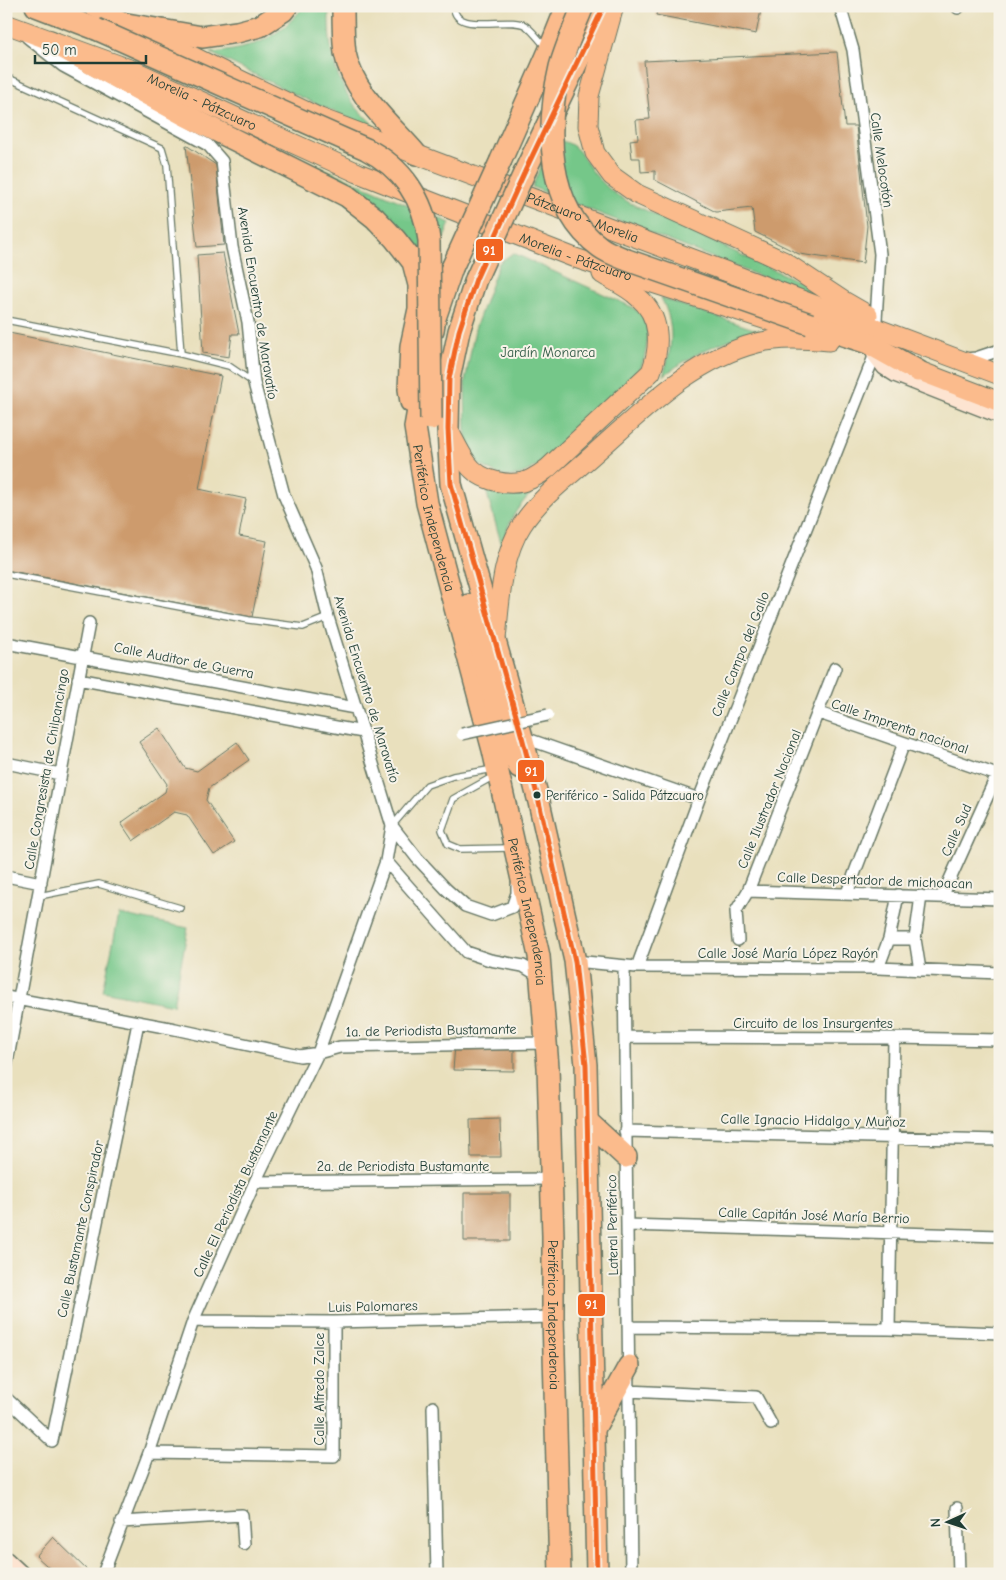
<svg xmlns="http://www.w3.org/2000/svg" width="1006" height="1580" viewBox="0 0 1006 1580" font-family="'Comic Neue',sans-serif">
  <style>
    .green { fill: #75c789; stroke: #4a825e }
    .building { fill: #cd9b6d }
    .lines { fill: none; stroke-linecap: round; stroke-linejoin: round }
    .lane-casing { stroke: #667664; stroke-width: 8 }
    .street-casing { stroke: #667664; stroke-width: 14 }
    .secondary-casing { stroke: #667664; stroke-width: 19 }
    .primary-casing { stroke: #667664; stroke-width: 21 }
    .highway-casing { stroke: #667664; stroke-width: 24 }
    .lane { stroke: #fff; stroke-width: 5.5 }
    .street { stroke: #fff; stroke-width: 11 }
    .secondary { stroke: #fde4d1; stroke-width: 16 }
    .primary { stroke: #fbbb8c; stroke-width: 19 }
    .highway { stroke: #fbbb8c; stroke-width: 21 }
    .street-bridge-casing { stroke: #667664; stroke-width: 14; stroke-linecap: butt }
    .highway-bridge-casing { stroke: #667664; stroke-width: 24; stroke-linecap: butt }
    .street-bridge { stroke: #fff; stroke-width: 11 }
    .highway-bridge { stroke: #fbbb8c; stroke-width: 21 }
    .bus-1-casing { stroke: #f7f3e8; stroke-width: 9 }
    .bus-1 { stroke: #f26522; stroke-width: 5 }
    .bus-dot { fill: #1f3d34; stroke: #f7f3e8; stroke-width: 2 }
    .labels { text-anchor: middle; stroke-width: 4; stroke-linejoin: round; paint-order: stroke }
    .bus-label { font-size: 13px; fill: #1f3d34; stroke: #f7f3e8; text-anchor: start }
    .street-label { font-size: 14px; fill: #1f3d34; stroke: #f7f3e8 }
    .park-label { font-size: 14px; fill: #305945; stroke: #f7f3e8 }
    .line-badge { stroke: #f7f3e8; stroke-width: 2 }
    .badge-label { font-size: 14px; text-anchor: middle; font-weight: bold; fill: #fff }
  </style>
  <rect width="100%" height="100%" fill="#f7f3e8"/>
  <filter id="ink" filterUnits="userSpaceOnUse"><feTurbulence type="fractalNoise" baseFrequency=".02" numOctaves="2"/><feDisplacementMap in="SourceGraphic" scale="10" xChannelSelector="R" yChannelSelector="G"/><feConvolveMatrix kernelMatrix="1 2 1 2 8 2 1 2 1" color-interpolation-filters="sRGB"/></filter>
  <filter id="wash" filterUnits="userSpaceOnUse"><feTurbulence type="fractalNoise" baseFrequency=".0096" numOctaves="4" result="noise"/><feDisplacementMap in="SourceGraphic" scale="20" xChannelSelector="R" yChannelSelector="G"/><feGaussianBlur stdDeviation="1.12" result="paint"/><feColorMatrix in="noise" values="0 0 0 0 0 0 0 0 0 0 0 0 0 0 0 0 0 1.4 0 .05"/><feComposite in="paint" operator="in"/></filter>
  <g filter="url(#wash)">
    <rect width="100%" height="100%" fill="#e9e0bd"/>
    <!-- green -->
    <path class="green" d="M304,6H329C328,45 332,75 356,107C364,117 375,125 384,134L292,93L211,53C252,49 278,39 304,6Z
      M557,141C576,141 582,156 591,169C595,176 602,181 607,187C613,193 622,198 630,203L802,283L818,299L532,187L549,146Z
      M304,160L450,223L429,275L302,165Z
      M513,253L632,307C636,310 642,314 644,318C651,330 646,355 641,367L546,460C512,482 507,481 474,461L466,437L465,382L475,329L499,263Z
      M661,298L760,331C720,341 696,352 663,376C672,348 676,326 661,298Z
      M486,490C505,499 511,498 532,492C515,510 508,522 502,546Z
      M119,914L188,928L173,1005L103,991Z"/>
    <g id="blocks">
      <!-- building -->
      <path class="building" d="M658,6H742L761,10L756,34L656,15Z
        M837,52L845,126H856L867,226L863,263L799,254L755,232L752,208L716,212L655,180V171L641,172L640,158H632L630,140L638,139L636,120L650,119L644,61Z
        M186,145L216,165L224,245L197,247Z
        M223,253L239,334H232L229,357L203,353L197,255Z
        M9,333L221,376L199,489L246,499L239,536L267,541L252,617L6,570V346Z
        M159,728L185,768L197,771L237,742L249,760L209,788L206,800L234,842L214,855L187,815L174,812L133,841L121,823L165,792L167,784L139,742Z
        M455,1045L514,1047V1071L453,1070Z
        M500,1119L501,1157H471L470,1120Z
        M464,1193H510V1241H464Z
        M53,1537L91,1574H56L36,1556Z"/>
    </g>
  </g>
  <g filter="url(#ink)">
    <use href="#blocks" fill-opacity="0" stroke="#667664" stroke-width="1"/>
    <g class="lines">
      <defs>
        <path id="lane" d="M454,6C453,36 510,15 526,26C533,31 539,40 545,46
          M6,77L162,148L167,165L181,354
          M6,320L181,354L229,366L254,383
          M6,574L249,620L303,627L328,617
          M494,776L453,799L442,830L448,844L460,849L510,848
          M392,826L427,785L453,776L494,769
          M39,896L99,884L180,908"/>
        <path id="street" d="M840,6L853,50L880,254L876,320
          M958,6V8
          M27,37L63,66L208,145L222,161L232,247L248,322L254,383L284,495L316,568L328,617L392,826L417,858L446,889L465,906L491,915L512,907L517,893V885
          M965,359L976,358L1000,350
          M6,643L355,708
          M78,679L363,732
          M819,713L1000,776
          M522,737L699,799
          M6,763L60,774
          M386,861L466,952L490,960L523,966L541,977
          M6,876L41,883
          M748,891L1000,899
          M847,893L904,743
          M942,897L997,775
          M889,939H915
          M738,940L736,911L748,891L835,668
          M575,961L637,967L878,968L1000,973
          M624,966L631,1574
          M637,967L699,799L875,354
          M878,968L889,939L898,895
          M920,970L915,939L921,896
          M6,997L175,1029L300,1056L318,1053L340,1047L546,1043
          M625,1037L894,1038L1000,1040
          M6,1068L89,623
          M625,1131L1000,1140
          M255,1182L551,1179
          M627,1225L1000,1236
          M193,1321L334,1322L553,1317
          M628,1327L889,1329L1000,1333
          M889,1329L894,1038
          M628,1391L756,1397L771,1424
          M6,1398L52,1441
          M433,1407L437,1574
          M52,1441L138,1023
          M149,1453L334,1456V1322
          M957,1508L959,1574
          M121,1522L242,1515L244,1544
          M103,1574L149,1453L193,1321L255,1182L318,1053L386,861L392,826"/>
        <path id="secondary" d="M875,354L885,367L896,374L1000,415
          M6,1560L21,1574"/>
        <g id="primary">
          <path id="s1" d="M92,6L240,80L320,118L1000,375"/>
          <path d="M614,6L589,96L588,126L595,153L612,176L637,194L783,261L842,300L868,315"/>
          <path id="s2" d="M6,24L135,71L358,173L575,258L795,329"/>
          <path d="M904,365L1000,402"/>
          <path d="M448,429C454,440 460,453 467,463C480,482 512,488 531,479C537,476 543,472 548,468L651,372C661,346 661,316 638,297C628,287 613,281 602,274"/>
          <path d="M496,639C500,602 501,557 522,525C540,497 571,475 595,453C644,410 691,360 757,343C781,337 805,339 829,341"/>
        </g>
        <g id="highway">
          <path d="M36,6L96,29"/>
          <path d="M343,6C343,22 343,38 345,53C352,92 391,125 416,154"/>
          <path d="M127,24L202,37L237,32L260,26L283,11L287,6"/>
          <path d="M50,41L183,114L347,196L375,218L395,239L413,262L419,285V309L411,346L409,389L411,402"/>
          <path d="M501,160L549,51L567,6"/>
          <path d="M526,169L604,6"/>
          <path d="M476,279L459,331L449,379L448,429L451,484L522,737L539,802L575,961L586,1065L597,1574"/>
          <path d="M810,324L868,343L918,371"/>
          <path d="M433,330L435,318L452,268"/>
          <path id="s3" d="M425,370L415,427L427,503L493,750L539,956L548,1067L553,1236V1317L560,1574"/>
          <path d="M469,605L505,736L519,767"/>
          <path d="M587,1121L626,1157"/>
          <path d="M594,1429L629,1366"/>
        </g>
      </defs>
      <!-- lane casing -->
      <use href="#lane" class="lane-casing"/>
      <!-- street casing -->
      <use href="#street" class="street-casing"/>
      <!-- secondary casing -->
      <use href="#secondary" class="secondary-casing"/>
      <!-- primary casing -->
      <use href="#primary" class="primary-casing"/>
      <!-- highway casing -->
      <use href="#highway" class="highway-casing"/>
      <!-- lane -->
      <use href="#lane" class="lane"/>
      <!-- street -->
      <use href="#street" class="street"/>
      <!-- secondary -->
      <use href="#secondary" class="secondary"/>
      <!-- primary -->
      <use href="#primary" class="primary"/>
      <!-- highway -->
      <use href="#highway" class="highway"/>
      <defs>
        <path id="street-bridge" d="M462,734L548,715"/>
        <path id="highway-bridge" d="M583,6C575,26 566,46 560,67C546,126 545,207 600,247C608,253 618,256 627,260L810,324
          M96,29L366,149C402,167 424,199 429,240L431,419
          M452,268L501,160
          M476,279L526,169"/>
      </defs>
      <!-- street-bridge casing -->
      <use href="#street-bridge" class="street-bridge-casing"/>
      <!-- highway-bridge casing -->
      <use href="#highway-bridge" class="highway-bridge-casing"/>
      <!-- street-bridge -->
      <use href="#street-bridge" class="street-bridge"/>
      <!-- highway-bridge -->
      <use href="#highway-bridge" class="highway-bridge"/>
      <defs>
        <path id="bus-1" d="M597,1574L586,1065L575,961L539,802L522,737L451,484L448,429L449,379L459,331L476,279L526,169L604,6"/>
      </defs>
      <!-- bus-1 casing -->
      <use href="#bus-1" class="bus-1-casing"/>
      <!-- bus-1 -->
      <use href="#bus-1" class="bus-1"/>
    </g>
  </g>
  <!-- markers -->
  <circle class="bus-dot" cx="537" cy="795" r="4.5"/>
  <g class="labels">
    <!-- bus labels -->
    <g class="bus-label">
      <text x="546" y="800">Periférico - Salida Pátzcuaro</text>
    </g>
    <!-- street labels -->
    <g class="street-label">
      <text dy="5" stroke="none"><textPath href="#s2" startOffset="211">Morelia - Pátzcuaro</textPath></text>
      <text transform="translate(882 160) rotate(82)" y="5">Calle Melocotón</text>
      <text dy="5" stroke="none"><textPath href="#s1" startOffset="535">Pátzcuaro - Morelia</textPath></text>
      <text dy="5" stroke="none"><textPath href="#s2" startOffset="616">Morelia - Pátzcuaro</textPath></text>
      <text transform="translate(258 303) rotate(81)" y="5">Avenida Encuentro de Maravatío</text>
      <text dy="5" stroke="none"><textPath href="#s3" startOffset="151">Periférico Independencia</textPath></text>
      <text transform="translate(740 654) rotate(-68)" y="5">Calle Campo del Gallo</text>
      <text transform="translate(184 660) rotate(11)" y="5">Calle Auditor de Guerra</text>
      <text transform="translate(367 689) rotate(73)" y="5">Avenida Encuentro de Maravatío</text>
      <text transform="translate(900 726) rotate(19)" y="5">Calle Imprenta nacional</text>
      <text transform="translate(46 769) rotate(-80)" y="5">Calle Congresista de Chilpancingo</text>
      <text transform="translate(769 799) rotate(-68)" y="5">Calle Ilustrador Nacional</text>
      <text transform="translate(956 830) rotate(-66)" y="5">Calle Sud</text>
      <text transform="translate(875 880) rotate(2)" y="5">Calle Despertador de michoacan</text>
      <text dy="5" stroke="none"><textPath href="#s3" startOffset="556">Periférico Independencia</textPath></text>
      <text x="788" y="958">Calle José María López Rayón</text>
      <text x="813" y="1028">Circuito de los Insurgentes</text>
      <text transform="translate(431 1030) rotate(-1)" y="5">1a. de Periodista Bustamante</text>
      <text transform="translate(813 1120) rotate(1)" y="5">Calle Ignacio Hidalgo y Muñoz</text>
      <text x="403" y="1171">2a. de Periodista Bustamante</text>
      <text transform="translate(235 1194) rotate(-65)" y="5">Calle El Periodista Bustamante</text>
      <text transform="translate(814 1215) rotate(2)" y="5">Calle Capitán José María Berrio</text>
      <text transform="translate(612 1225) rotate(-91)" y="5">Lateral Periférico</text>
      <text transform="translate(80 1229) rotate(-78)" y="5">Calle Bustamante Conspirador</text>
      <text transform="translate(373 1306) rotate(-1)" y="5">Luis Palomares</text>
      <text dy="5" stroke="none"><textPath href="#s3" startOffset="961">Periférico Independencia</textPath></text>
      <text transform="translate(319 1389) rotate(-90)" y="5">Calle Alfredo Zalce</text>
    </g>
    <!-- park labels -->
    <g class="park-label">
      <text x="548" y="357">Jardín Monarca</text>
    </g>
  </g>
  <g class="line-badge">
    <rect x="475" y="238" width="29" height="24" rx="5" fill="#f26522"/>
    <rect x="517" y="759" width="28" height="24" rx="5" fill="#f26522"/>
    <rect x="577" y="1293" width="29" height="24" rx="5" fill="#f26522"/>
  </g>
  <g class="badge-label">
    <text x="489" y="255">91</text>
    <text x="531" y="776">91</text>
    <text x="591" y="1309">91</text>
  </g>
  <!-- margin -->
  <rect width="1006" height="1580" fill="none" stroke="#f7f3e8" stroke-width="25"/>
  <!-- north arrow -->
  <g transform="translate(948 1522) rotate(267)" stroke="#f7f3e8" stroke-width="4" paint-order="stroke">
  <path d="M0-4L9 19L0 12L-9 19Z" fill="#1f3d34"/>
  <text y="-8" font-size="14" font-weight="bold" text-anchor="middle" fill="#1f3d34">N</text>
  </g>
  <!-- scale -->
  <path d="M35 55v8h111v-8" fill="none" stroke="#1f3d34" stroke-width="2.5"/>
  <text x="42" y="55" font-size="15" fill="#1f3d34" stroke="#f7f3e8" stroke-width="4" paint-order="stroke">50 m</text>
</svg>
